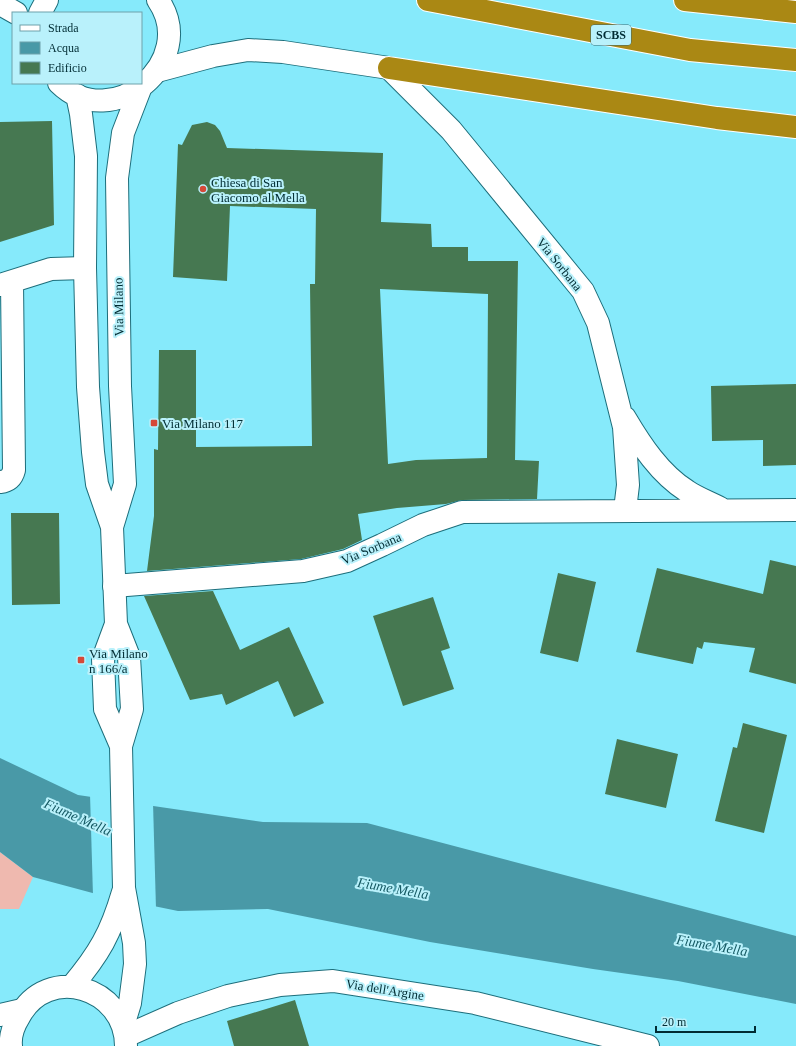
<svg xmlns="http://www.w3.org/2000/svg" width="796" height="1046" viewBox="0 0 796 1046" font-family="Georgia,serif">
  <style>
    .green { fill: #efb9af }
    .water { fill: #4999a7 }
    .pier { fill: #86eafb }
    .building { fill: #467851; fill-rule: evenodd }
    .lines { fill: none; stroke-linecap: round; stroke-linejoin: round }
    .street-casing { stroke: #1d6e7b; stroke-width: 24 }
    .secondary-casing { stroke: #1d6e7b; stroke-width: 24 }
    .highway-casing { stroke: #fff; stroke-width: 24 }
    .street { stroke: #fff; stroke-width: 22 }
    .secondary { stroke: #fff; stroke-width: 22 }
    .highway { stroke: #aa8814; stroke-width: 22 }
    .poi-dot { fill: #d64938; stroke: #b9f1fb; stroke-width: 1.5 }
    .labels { text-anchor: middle; stroke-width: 4; stroke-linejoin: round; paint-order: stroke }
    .shield { fill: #b9f1fb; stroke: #38676f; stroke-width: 1 }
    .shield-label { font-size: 12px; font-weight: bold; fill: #002c33 }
    .poi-label { font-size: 13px; fill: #002c33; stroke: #b9f1fb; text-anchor: start }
    .street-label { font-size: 13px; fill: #002c33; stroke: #b9f1fb }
    .water-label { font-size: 14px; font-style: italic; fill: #155963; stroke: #b9f1fb }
  </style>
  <rect width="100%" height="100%" fill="#86eafb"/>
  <!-- green -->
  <path class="green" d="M0,852L33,877L19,909H0Z"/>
  <!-- water -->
  <path class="water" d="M0,758L78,795L263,822L367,823L796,936V1004L678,981L593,969L430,942L268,909L178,911L100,895L33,877L0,852Z"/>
  <!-- pier -->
  <path class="pier" d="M90,794L153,803L156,909L93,896Z"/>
  <!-- building -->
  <path class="building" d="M52,121L54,225L0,242V122Z
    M207,122L215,125L220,131L227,148L383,153L381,222L431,224L432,247H468V261H518L515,460L539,461L537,499L462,500L446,504L397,508L358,514L362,540L343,549L301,559L147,571L154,516V449L158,450L159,350H196V447L312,446L310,284H315L316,209L230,206L227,281L173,277L178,144L182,145L192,125ZM380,289L488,294L487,458L416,460L388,464Z
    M796,384V465L763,466V440L712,441L711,386Z
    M11,513H59L60,604L12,605Z
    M770,560L796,566V684L749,672L755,648L704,642L702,649L697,647L693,664L636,652L657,568L763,594Z
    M558,573L596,582L578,662L540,653Z
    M213,591L240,650L289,627L324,703L294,717L278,681L226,705L222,694L190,700L144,596Z
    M433,597L450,648L441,651L454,689L403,706L373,616Z
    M743,723L787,735L764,833L715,821L733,747L737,748Z
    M617,739L678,754L666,808L605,794Z
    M295,1000L309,1046H234L227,1021Z"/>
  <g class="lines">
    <defs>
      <path id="street" d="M0,4L16,13
        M157,71L213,56L248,50L283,52L389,68L451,130L583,291L598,323L624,427L628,485L625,510
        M0,285L51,269L85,268
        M625,418C641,445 660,474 687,491C697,498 709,502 720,508
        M0,482C8,481 12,478 14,470L12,282
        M114,586L303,571L347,561L382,545L423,525L462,512L796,510
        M0,1015L22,1010
        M126,1036L178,1013L228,996L280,985L333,981L475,1003L648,1046"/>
      <path id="secondary" d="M40,13L47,0
        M59,83C112,135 200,61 158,0
        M77,95L81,114L86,156L85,268L88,387L93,452L97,484L112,527L116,624L129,657L132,709L121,746L124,888L134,943L135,964L130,1003L123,1026
        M112,527L125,484L120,386L117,178L123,133L140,89
        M116,624L103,659L105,709L121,746
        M72,986C99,954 111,933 123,892
        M11,1046C10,1036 14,1025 19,1017C47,963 126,987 126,1046"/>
      <path id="highway" d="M428,0L690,50L796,60
        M685,0L796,12
        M389,68L717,118L796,127"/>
    </defs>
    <!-- street casing -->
    <use href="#street" class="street-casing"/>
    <!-- secondary casing -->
    <use href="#secondary" class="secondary-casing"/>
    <!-- highway casing -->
    <use href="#highway" class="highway-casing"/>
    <!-- street -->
    <use href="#street" class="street"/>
    <!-- secondary -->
    <use href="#secondary" class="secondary"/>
    <!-- highway -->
    <use href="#highway" class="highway"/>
  </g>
  <!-- markers -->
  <g class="poi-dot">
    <circle cx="203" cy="189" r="4"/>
    <rect x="150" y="419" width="8" height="8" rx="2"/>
    <rect x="77" y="656" width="8" height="8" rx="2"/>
  </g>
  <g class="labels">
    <!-- shield labels -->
    <rect class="shield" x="591" y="25" width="40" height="20" rx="3"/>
    <g class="shield-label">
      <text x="611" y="39">SCBS</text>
    </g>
    <!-- poi labels -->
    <g class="poi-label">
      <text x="211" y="187">Chiesa di San<tspan x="211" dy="15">Giacomo al Mella</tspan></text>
      <text x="162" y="428">Via Milano 117</text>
      <text x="89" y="658">Via Milano<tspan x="89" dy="15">n 166/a</tspan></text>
    </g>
    <!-- street labels -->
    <g class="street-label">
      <text transform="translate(560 264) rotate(51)" y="5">Via Sorbana</text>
      <text transform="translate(118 307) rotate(-91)" y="5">Via Milano</text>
      <text transform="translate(371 548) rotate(-23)" y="5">Via Sorbana</text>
      <text transform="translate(385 989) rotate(9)" y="5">Via dell'Argine</text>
    </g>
    <!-- water labels -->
    <g class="water-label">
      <text transform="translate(78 817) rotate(24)" y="5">Fiume Mella</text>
      <text transform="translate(393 888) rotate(10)" y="5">Fiume Mella</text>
      <text transform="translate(712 945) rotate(10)" y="5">Fiume Mella</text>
    </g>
  </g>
  <!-- legend -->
  <rect x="12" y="12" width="130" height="72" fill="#b9f1fb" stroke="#6fa2ab"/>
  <rect x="20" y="25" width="20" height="6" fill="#ffffff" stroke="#6fa2ab"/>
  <text x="48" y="32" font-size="12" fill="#002c33">Strada</text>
  <rect x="20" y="42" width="20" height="12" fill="#4999a7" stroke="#6fa2ab"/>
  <text x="48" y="52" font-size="12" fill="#002c33">Acqua</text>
  <rect x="20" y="62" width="20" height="12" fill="#467851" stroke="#6fa2ab"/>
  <text x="48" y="72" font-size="12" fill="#002c33">Edificio</text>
  <!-- scale -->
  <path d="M656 1026v6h99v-6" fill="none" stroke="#002c33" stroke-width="2"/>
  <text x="662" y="1026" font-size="12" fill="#002c33" stroke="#b9f1fb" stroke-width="3" paint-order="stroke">20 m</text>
</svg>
